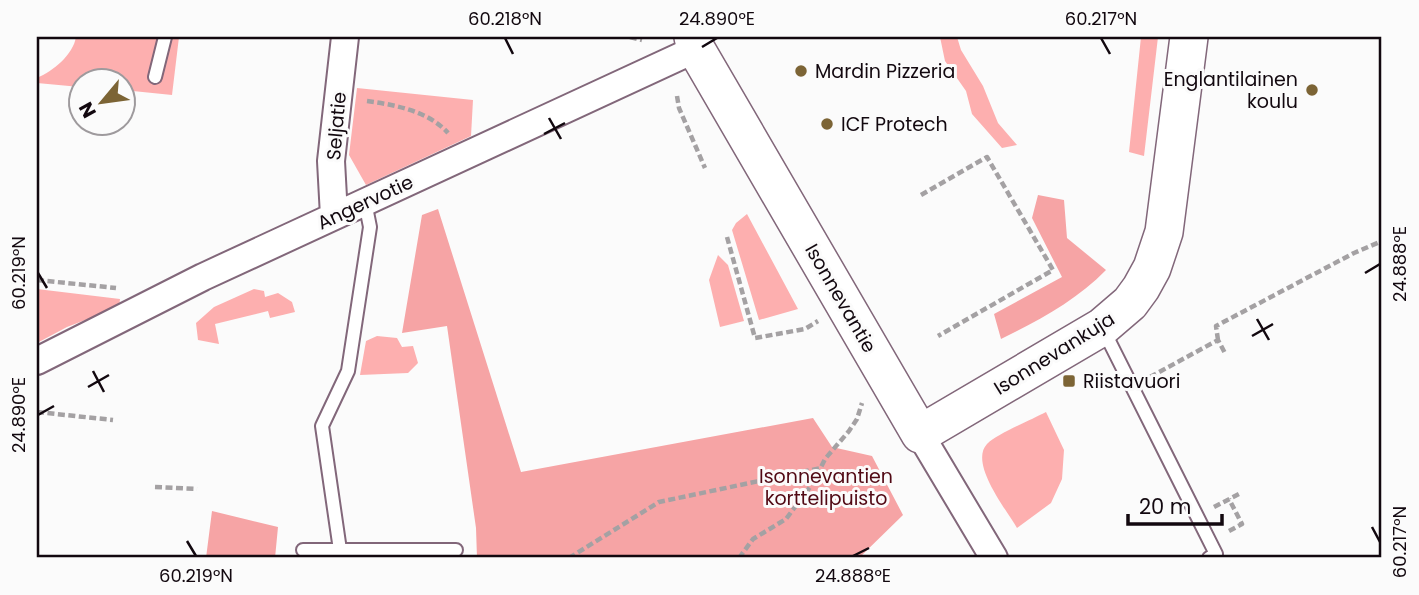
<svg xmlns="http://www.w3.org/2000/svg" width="1419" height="595" viewBox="0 0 1419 595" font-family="Poppins,sans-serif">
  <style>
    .green { fill: #fdafaf }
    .forest { fill: #f6a4a5 }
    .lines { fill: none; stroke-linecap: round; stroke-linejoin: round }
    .lane-casing { stroke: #82677a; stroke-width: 16 }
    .street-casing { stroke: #82677a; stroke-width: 30 }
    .secondary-casing { stroke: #82677a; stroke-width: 40 }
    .path { stroke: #a4a1a3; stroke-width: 4.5; stroke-dasharray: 7 3.5; stroke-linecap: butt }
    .lane { stroke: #fff; stroke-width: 12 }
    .street { stroke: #fff; stroke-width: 26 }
    .secondary { stroke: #fff; stroke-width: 37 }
    .ticks { fill: none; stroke: #12080f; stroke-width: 2.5 }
    .poi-dot { fill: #7c6435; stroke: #fbfbfb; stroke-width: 2.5 }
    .labels { text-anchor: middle; stroke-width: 6; stroke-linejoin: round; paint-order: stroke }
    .poi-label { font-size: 19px; fill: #12080f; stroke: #fbfbfb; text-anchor: start }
    .street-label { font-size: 19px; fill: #12080f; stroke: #fbfbfb }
    .park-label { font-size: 19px; fill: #510914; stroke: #fbfbfb }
    .neatline { fill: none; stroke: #12080f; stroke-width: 2.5 }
    .ticks-label { font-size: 18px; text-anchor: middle; fill: #12080f }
  </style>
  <rect width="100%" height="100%" fill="#fbfbfb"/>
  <!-- green -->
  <path class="green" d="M76,37H179L172,95L123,90L122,80H80V87L37,83V78C53,71 73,55 76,37Z
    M940,37H957L961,50L983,86L998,123L1017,145L1002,148L972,114L966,91L945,61Z
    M1141,37H1158L1144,156L1129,152Z
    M357,88L473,100L471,136L366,185L349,155Z
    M747,214L798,309L759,320L732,230L736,223Z
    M718,255L728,265L744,321L720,327L709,280Z
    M37,289L120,299L119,307L67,327L37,343Z
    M254,289L264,291L265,297L278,293L292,302L295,312L270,318L268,311L215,324L219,344L198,340L196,323L214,307Z
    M377,336L397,338L402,347L413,346L418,363L408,373L360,375L366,341Z
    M1046,412L1064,450L1062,479L1051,503L1017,528C1006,509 969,463 987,444C997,434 1031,420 1046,412Z"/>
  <!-- forest -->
  <path class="forest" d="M1038,195L1064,200L1067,238L1106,270C1077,300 1038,321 1001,339L994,314L1062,277L1032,218Z
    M438,209L521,472L813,418L832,447L872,456L903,515L859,558H477L476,528L447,326L402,333L422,215Z
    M212,511L278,527L275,558H206Z"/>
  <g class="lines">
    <defs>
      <path id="lane" d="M155,77L165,37
        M365,202L370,227L348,371L322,426L340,550H456
        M1104,331L1216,554L1209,558
        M303,550H340"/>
      <path id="street" d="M334,216L331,161L345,37
        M37,361L203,277L696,49
        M920,434L994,558"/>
      <path id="secondary" d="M693,37L696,49L920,434L1102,327L1130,303L1141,288L1152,268L1164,232L1189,37"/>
    </defs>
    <!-- lane casing -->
    <use href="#lane" class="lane-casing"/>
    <!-- street casing -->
    <use href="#street" class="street-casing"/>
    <!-- secondary casing -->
    <use href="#secondary" class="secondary-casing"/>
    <!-- path -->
    <path class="path" d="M630,37L642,40
      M677,96L679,108L705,168
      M367,101C396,105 428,111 448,133
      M921,195L987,157L1053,270L938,336
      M727,237L755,338L805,329L818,321
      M37,280L116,288
      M1218,340L1216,326L1354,253L1382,241
      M1150,377L1218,340L1226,355
      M1381,410L1382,409
      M37,412L113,420
      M155,487L197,489
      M1214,507L1241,493
      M1229,531L1242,524L1229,499
      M569,558L659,502L821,468
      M739,558L753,539L786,519L813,483L825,459L849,431L857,419L862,403"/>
    <!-- lane -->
    <use href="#lane" class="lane"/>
    <!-- street -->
    <use href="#street" class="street"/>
    <!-- secondary -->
    <use href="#secondary" class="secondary"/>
  </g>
  <!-- ticks -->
  <path class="ticks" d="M505,38L513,54M1101,38L1110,54M702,47L717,38M549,118L561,139M544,134L565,123M38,273L47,288M1365,273L1380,264M1257,319L1269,340M1252,336L1273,324M93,371L104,392M88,387L109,375M38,415L54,406M1372,527L1380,542M187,541L196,556M853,556L869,548"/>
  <!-- markers -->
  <g class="poi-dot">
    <circle cx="801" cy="71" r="7"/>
    <circle cx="1312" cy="90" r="7"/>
    <circle cx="827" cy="124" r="7"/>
    <rect x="1062" y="374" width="14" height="14" rx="3.5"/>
  </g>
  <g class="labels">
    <!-- poi labels -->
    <g class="poi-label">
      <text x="815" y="78">Mardin Pizzeria</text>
      <text x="1298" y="86" text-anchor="end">Englantilainen<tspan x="1298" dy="22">koulu</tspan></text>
      <text x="841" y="131">ICF Protech</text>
      <text x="1083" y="388">Riistavuori</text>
    </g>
    <!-- street labels -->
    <g class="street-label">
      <text transform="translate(336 126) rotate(-85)" y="7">Seljatie</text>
      <text transform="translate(365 202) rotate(-25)" y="7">Angervotie</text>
      <text transform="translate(841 298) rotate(60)" y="7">Isonnevantie</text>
      <text transform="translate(1054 353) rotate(-32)" y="7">Isonnevankuja</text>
    </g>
    <!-- park labels -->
    <g class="park-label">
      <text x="826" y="483">Isonnevantien<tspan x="826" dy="22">korttelipuisto</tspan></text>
    </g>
  </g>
  <!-- border -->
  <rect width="1419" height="595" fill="none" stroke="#fbfbfb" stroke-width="77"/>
  <!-- north arrow -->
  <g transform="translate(102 102) rotate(241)"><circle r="33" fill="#fbfbfb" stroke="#9e9a9d" stroke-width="2"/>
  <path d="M0-5L12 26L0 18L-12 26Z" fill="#7c6435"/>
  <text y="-10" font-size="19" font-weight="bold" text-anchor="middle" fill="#12080f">N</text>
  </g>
  <!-- scale -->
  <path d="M1128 514v10h94v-10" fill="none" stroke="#12080f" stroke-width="3.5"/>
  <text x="1139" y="514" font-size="21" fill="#12080f" stroke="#fbfbfb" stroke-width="5" paint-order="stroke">20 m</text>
  <rect x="38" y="38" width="1342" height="518" class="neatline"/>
  <g class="ticks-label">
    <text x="505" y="25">60.218°N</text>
    <text x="717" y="25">24.890°E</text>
    <text x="1101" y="25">60.217°N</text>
    <text transform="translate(1400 264) rotate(-90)" y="6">24.888°E</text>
    <text transform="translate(19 273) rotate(-90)" y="6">60.219°N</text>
    <text transform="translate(19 415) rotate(-90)" y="6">24.890°E</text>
    <text transform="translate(1400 542) rotate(-90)" y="6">60.217°N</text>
    <text x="196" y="582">60.219°N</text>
    <text x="853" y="582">24.888°E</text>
  </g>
</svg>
